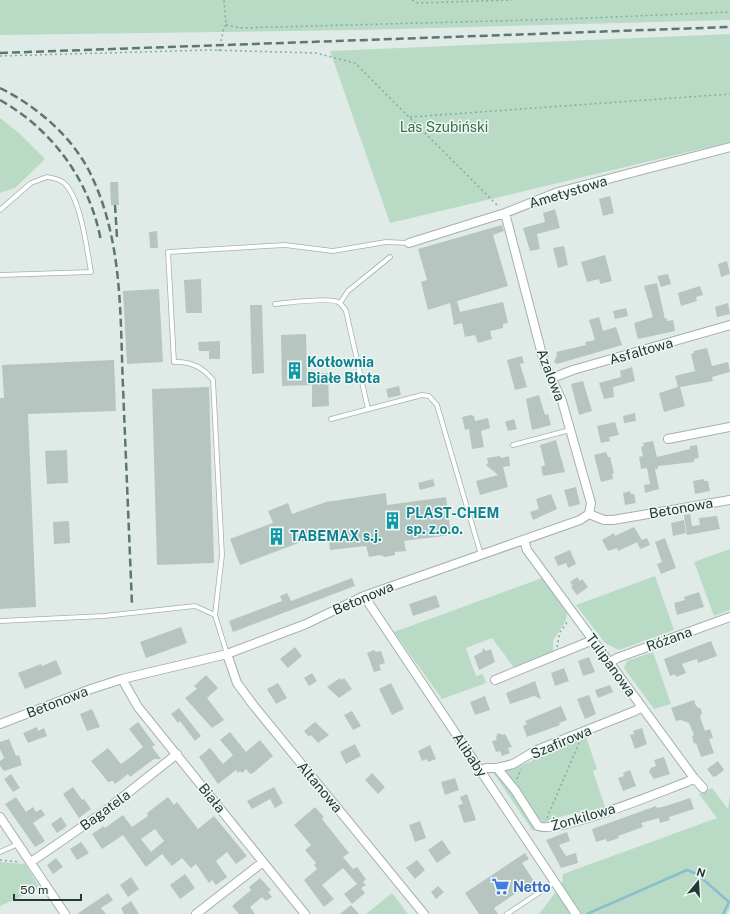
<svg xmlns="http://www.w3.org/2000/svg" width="730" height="914" viewBox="0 0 730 914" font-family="'Public Sans',sans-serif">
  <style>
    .green { fill: #b9dbc5 }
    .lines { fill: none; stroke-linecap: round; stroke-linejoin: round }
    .stream { stroke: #89bece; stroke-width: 2.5 }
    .building { fill: #b6c5c0; fill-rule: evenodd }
    .service-casing { stroke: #a3b2ae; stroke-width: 5.5 }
    .minor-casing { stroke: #a3b2ae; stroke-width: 10 }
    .path { stroke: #81ada3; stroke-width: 1.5; stroke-dasharray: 2 3; stroke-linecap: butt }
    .service { stroke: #fff; stroke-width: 4 }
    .minor { stroke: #fff; stroke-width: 8 }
    .rail { stroke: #5c7671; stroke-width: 2.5; stroke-dasharray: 8 4; stroke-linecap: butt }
    .labels { text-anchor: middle; stroke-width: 3; stroke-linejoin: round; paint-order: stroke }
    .park-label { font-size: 14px; fill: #2d704c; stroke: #f1f7f4 }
    .street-label { font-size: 14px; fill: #213a36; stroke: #f1f7f4 }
    .culture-label { font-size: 14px; font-weight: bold; fill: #0d838f; stroke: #f1f7f4; text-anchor: start }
    .shop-label { font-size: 14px; font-weight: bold; fill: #366cbe; stroke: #f1f7f4; text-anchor: start }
  </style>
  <rect width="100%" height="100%" fill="#e0ebe7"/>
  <!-- green -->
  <path class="green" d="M0,0H730V20L358,30L0,35Z
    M730,34V142L390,223L330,51Z
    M0,118L19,133L45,159L15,188L0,193Z
    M730,549V610L714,616L694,562Z
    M655,576L674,630L619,650L605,643L576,605Z
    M542,578L567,613L566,620L553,641V654L515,669L492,638L466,648L476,676L483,674L486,683L442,699L394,632Z
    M653,652L671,704L654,709L624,668L627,661Z
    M586,737L597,769L593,771L605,807C584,813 548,815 533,831L492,771L517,767L532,761L543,751Z
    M712,788L728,809L730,795V908L727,914H580L562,886L563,874L717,818L699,794Z
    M0,862L25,864L40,888L0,906Z
    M558,891L573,914H539L555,893Z
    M392,893L408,914H366Z"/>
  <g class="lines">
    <!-- stream -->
    <path class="stream" d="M587,914L687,870L697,874L729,902L730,901
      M723,914L729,902"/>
  </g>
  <!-- building -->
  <path class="building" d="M110,182H118L119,205H111Z
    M610,196L614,213L603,216L599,199Z
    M555,209L560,228L537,234L540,249L530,251L523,228L545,222L543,213Z
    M502,225L504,231L493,235L508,286L457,301L460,312L503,302L508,323L503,324V328L490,331L492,339L478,343L475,335L465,337L462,323L454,325L450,303L428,310L421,282L427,280L418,249Z
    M157,231L158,248H150L149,232Z
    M564,246L568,265L558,268L553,248Z
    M605,255L612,281L600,284L599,279L587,282L581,262Z
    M727,261L730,274L721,277L718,264Z
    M668,274L671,284L661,287L657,276Z
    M201,279L202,313H186L184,280Z
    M657,283L665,319L667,318V321L673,320L675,331L638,339L634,323L653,317L644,286Z
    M700,286L703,295L696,297L697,301L681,306L678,293Z
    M159,289L163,362L127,364L123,291Z
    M728,303L730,314L717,317L715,307Z
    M250,305H262L264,373L252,374Z
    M626,308L628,316L615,319L613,311Z
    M599,317L603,331L616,327L622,345L557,364L554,362L557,355L556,352L586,345L585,342L595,340L589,320Z
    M306,334L307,373H328L329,406L312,407V385L282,386L281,335Z
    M220,341V359H209V351H199L198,342Z
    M707,348L712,366L728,362L730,372L712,377L713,381L680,387L685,406L664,412L659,393L678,387L675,376L695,371L691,354L694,353V351Z
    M522,356L524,363L520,364L527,387L515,390L507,360Z
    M114,360L116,411L28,414L36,607L0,609V398H4L2,365Z
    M632,367L635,381L613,387L614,397L604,399L599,383L621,377L620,371Z
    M583,381L592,411L579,415L571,384Z
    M399,386L401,395L388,398L386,389Z
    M209,387L214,563L157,565L152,389Z
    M539,395L545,415L548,414L551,425L532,430L526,399Z
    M635,413L636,421L624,423L623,416Z
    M471,415L474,416L475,421L488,418L490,428L481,431L484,447L472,449L469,429L465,430L462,417Z
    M514,419L517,429L508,431L505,422Z
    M615,422L619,435L609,437L610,441L601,443L597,426Z
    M556,440L565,472L543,476L541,467L545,465L540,445Z
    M653,441L657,457L690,449V446L697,445L699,458L694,459V462L658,466V469H655L659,489L645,493L644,485L650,484L647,468L641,469L639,457L643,456L641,447L644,446L643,443Z
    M67,450L68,483L47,484L45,451Z
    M606,452L608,457H610L614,473L612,474L613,479L601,482L594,455Z
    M500,456L501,458L509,456L510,466L503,467L508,487L480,495L476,481L498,475L486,465L488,463L487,458Z
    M433,479L435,486L420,490L418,483Z
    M704,479V481H708L710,491L695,494L693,481Z
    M576,487L580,504L569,507L564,490Z
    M630,491L631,494H634L636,503L625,505L623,493Z
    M386,493L387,505L446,497L451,535L404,541L406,551L395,552V555L385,557L380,555L369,557L366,546L330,550L328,532L240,565L230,539L273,523L268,511L288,503L292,514L326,502Z
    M551,494L557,509L533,520L530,512L539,509L536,499Z
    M690,514L692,526L700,525L699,518L717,516L720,529L687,535L684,515Z
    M684,520L686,533L673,536L671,523Z
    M69,521L70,543L54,544L53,522Z
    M634,527L642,540L618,551L617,548L608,551L602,540L614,533L615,536Z
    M647,538L650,545L640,549L637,542Z
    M665,538L676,568L661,574L657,564L662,562L655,542Z
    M570,550L576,564L568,568L566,563L558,566L554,557Z
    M577,577L580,581L582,579L588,587L577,595L571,587L573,586L570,582Z
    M352,578L355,586L233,632L229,621L282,601L280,596L287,593L291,601Z
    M699,592L704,607L677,615L674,603L685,600L684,597Z
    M436,595L440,607L413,616L409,604Z
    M181,627L187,643L146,658L140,642Z
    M711,641L717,656L698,663L697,659L682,664L686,673L676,677L675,674L670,676L664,659Z
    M295,647L302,656L288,668L280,659Z
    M483,648L486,651L491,649L495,662L479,670L474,656L482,652Z
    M374,650L376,652L381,651L385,663L379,665L381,670L374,672L367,653Z
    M589,657L595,672L583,676L578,661Z
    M56,660L62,674L25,689L18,673L41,664L42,666Z
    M564,668L569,681L555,686L551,673Z
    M312,673L317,681L309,686L304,678Z
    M206,675L218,688L207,698L224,720L212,728L185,698L197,689L194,686Z
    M340,678L341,680L344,678L352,689L339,698L327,687Z
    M535,681L541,699L534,696L510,704L506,693Z
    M278,683L287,698L276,704L267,689Z
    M391,683L404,709L392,715L379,689Z
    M610,685L613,692L598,698L595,690Z
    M589,695L596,714L585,719L577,699Z
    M485,696L490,710L475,715L470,702Z
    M694,700L696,706L701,709L702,713L700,717L705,731L710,729L713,738L709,739L714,753L701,757L696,743L694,744L692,736L694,735L689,723L681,720L676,721L671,708Z
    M561,706L567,720L559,723L560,725L527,737L523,726L527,724L525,721Z
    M179,708L201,736L195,741L180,721L178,723L171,714Z
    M92,709L100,727L87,731L80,714Z
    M352,711L361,726L353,730L344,715Z
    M138,722L155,745L152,747L161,759H154L130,777L128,774L115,784L113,781L108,782L91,761L108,748L121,764L132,756L143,747L129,729Z
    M315,722L329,735L318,743L311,735L309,737L304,731Z
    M37,727L38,731L44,728L47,736L28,743L23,733Z
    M642,728L647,744L635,749L630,735L634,734L633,731Z
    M230,732L246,752L260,740L273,756L253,773L250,774L246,769L242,773L240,771L238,773L236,770L218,784L199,757L210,748L223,764L233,755L220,740Z
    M498,733L503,735L505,734L512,747L508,748L510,753L502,756L500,751L496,752L492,741L497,740L496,737Z
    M9,739L16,756L19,755L22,765L4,771L0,766V761L4,758L0,749V742Z
    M355,744L361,756L346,764L340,752Z
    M430,745L436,759L428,762L427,759L422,761L418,751Z
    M664,757L670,774L654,779L649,772L651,768L656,766L654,760Z
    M718,761L724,770L715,777L714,776L713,777L707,769Z
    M630,770L636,786L623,791L618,778L624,776L623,773Z
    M372,773L385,787L378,794L365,780Z
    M11,774L20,788L13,792L4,779Z
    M455,778L459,790L445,795L441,782Z
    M73,787L82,800L84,799L91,809L79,818L63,794Z
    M274,787L283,803L275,808L270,799L252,809L247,801Z
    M467,794L476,820L464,823L458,805L463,804L460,797Z
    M16,797L26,812L33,807L36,812L41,809L45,815L33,823L45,841L35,847L5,804Z
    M168,797L174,805L177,802L198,829L214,816L247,856L236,864L227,852L216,861L227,877L216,885L212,880L209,883L196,864L191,868L182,858L172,866L162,854L146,867L123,835L102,849L92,834L104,826L105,828L123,815L132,827L148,816L147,813ZM155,829L164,841L151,852L141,839Z
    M690,798L694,809L669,817L670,820L660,823L659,818L641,823L643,827L618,836L619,838L607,842L606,839L596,842L592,829L656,806L657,808L666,806Z
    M315,807L324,817L322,819L349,853L343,857L353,869L357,867L366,879L363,882L366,885L361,888L365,893L352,904L344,894L357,884L343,868L322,885L334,899L324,907L304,880L317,869L314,865L316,863L305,850L311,845L294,825Z
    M61,817L67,826L57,833L51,824Z
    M420,821L426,838L415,842L409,825Z
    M567,832L570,841L559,845L566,856L576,853L578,863L561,868L546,840Z
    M442,840L451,853L437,863L428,850Z
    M81,842L89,853L77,860L70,849Z
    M525,853L529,859L522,863L534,881L494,908L498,914H479L465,893Z
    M56,858L63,867L53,874L47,865Z
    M417,860L425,870L415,879L406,868Z
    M185,874L195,888L180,899L170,885Z
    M131,877L139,889L128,897L120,885Z
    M260,878L271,890L268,892L272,897L266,901L262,897L250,907L255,914H239L232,906L251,890L249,887Z
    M438,886L444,892L436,899L431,892Z
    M108,893L113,900L101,908L106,914H77Z
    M131,901L139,914H124L121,908Z
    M351,905L359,914H340Z"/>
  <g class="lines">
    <defs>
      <path id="service" d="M0,210L31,183L47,177C53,178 60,179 64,183C81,198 87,250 91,272L0,275
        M340,303L348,291L390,257
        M275,304C287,303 329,297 338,302C342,304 344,308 346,311L368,409
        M331,419L422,395L429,396L437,405L481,555
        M513,445L570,430
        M0,621L104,616L195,606L215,615
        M227,654L215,615L222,555L213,380C203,367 191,361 174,362L168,252L285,245L333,251L386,242L409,243
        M0,852L18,844
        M507,914L555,882"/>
      <path id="minor" d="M505,213L544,362L562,401L591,503L589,514
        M409,243L505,213L558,192L730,147
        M552,378L573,370L730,325
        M668,439L730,427
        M589,514L604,520H613L730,500
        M524,540L527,550L694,778L703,788
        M364,596L576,914
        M227,654L237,683L254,706L424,914
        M609,663L617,658L730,617
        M122,679L138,707L305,914
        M495,680L593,640
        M0,724L91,689L122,679L227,654L306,624L364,596L580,520L589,514
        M497,768L515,790L538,826C557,835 662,791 687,782L694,778
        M481,771L486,768H497L513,764L537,750L635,711L642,707
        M0,817L65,914
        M31,862L105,811L177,754
        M196,914L263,862"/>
    </defs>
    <!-- service casing -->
    <use href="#service" class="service-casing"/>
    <!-- minor casing -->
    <use href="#minor" class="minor-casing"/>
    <!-- path -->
    <path class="path" d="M412,0L418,3L512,0
      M226,25L240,28L566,19L730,12
      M219,51L224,27L226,25L224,0
      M0,56L210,50L316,53L355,63L499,207
      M410,117L730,94
      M557,647L560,632L568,621
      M517,779L521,769
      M547,818L579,743
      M0,860L20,862"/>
    <!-- service -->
    <use href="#service" class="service"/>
    <!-- minor -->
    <use href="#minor" class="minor"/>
    <!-- rail -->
    <path class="rail" d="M0,53L730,27
      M0,88C37,106 75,139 92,177C123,243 120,316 123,387C126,460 129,532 132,605
      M0,100C53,130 90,181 101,241
      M115,205L117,238"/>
  </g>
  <!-- icons -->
  <defs>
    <symbol id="building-bare" viewBox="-9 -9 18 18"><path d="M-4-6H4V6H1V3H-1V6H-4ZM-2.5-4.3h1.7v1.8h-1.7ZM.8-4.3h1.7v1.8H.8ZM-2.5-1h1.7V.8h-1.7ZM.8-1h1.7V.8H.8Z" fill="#0f9aa8" stroke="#f1f7f4" stroke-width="2.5" paint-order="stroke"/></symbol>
    <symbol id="supermarket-bare" viewBox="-9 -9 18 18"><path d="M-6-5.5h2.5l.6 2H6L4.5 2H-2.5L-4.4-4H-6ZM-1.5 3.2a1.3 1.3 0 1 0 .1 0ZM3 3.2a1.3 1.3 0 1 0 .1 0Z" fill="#3f7fe0" stroke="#f1f7f4" stroke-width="2.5" paint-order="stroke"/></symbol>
  </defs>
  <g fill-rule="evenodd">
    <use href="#building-bare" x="282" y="358" width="25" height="25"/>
    <use href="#building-bare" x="380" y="508" width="25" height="25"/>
    <use href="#building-bare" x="264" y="524" width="25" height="25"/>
    <use href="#supermarket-bare" x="488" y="874" width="25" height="25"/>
  </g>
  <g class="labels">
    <!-- park labels -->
    <g class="park-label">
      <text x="444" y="132">Las Szubiński</text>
    </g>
    <!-- street labels -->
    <g class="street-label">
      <text transform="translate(568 192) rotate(-17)" y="5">Ametystowa</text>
      <text transform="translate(641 351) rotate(-16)" y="5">Asfaltowa</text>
      <text transform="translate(551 375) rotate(69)" y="5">Azalowa</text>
      <text transform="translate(681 508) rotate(-10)" y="5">Betonowa</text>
      <text transform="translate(363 598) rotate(-23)" y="5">Betonowa</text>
      <text transform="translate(669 639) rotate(-20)" y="5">Różana</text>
      <text transform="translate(611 665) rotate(54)" y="5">Tulipanowa</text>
      <text transform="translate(57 702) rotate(-21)" y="5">Betonowa</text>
      <text transform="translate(561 742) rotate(-23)" y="5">Szafirowa</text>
      <text transform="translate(470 755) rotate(56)" y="5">Alibaby</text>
      <text transform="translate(320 787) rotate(50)" y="5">Altanowa</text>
      <text transform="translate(212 798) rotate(51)" y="5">Biała</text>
      <text transform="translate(105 810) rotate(-36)" y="5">Bagatela</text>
      <text transform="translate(583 817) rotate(-16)" y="5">Żonkilowa</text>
    </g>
    <!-- culture labels -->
    <g class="culture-label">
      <text x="307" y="367">Kotłownia<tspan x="307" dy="16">Białe Błota</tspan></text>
      <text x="406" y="518">PLAST-CHEM<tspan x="406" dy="16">sp. z.o.o.</tspan></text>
      <text x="290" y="541">TABEMAX s.j.</text>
    </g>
    <!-- shop labels -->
    <g class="shop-label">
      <text x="513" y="892">Netto</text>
    </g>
  </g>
  <!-- north arrow -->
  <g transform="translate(698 882) rotate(18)" stroke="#f1f7f4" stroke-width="3" paint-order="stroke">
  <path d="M0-3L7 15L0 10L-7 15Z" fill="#213a36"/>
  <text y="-6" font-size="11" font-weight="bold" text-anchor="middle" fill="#213a36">N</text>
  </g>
  <!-- scale -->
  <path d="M14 894v6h67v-6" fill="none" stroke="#213a36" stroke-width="2"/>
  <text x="20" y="894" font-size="12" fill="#213a36" stroke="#f1f7f4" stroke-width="3" paint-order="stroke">50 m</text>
</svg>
